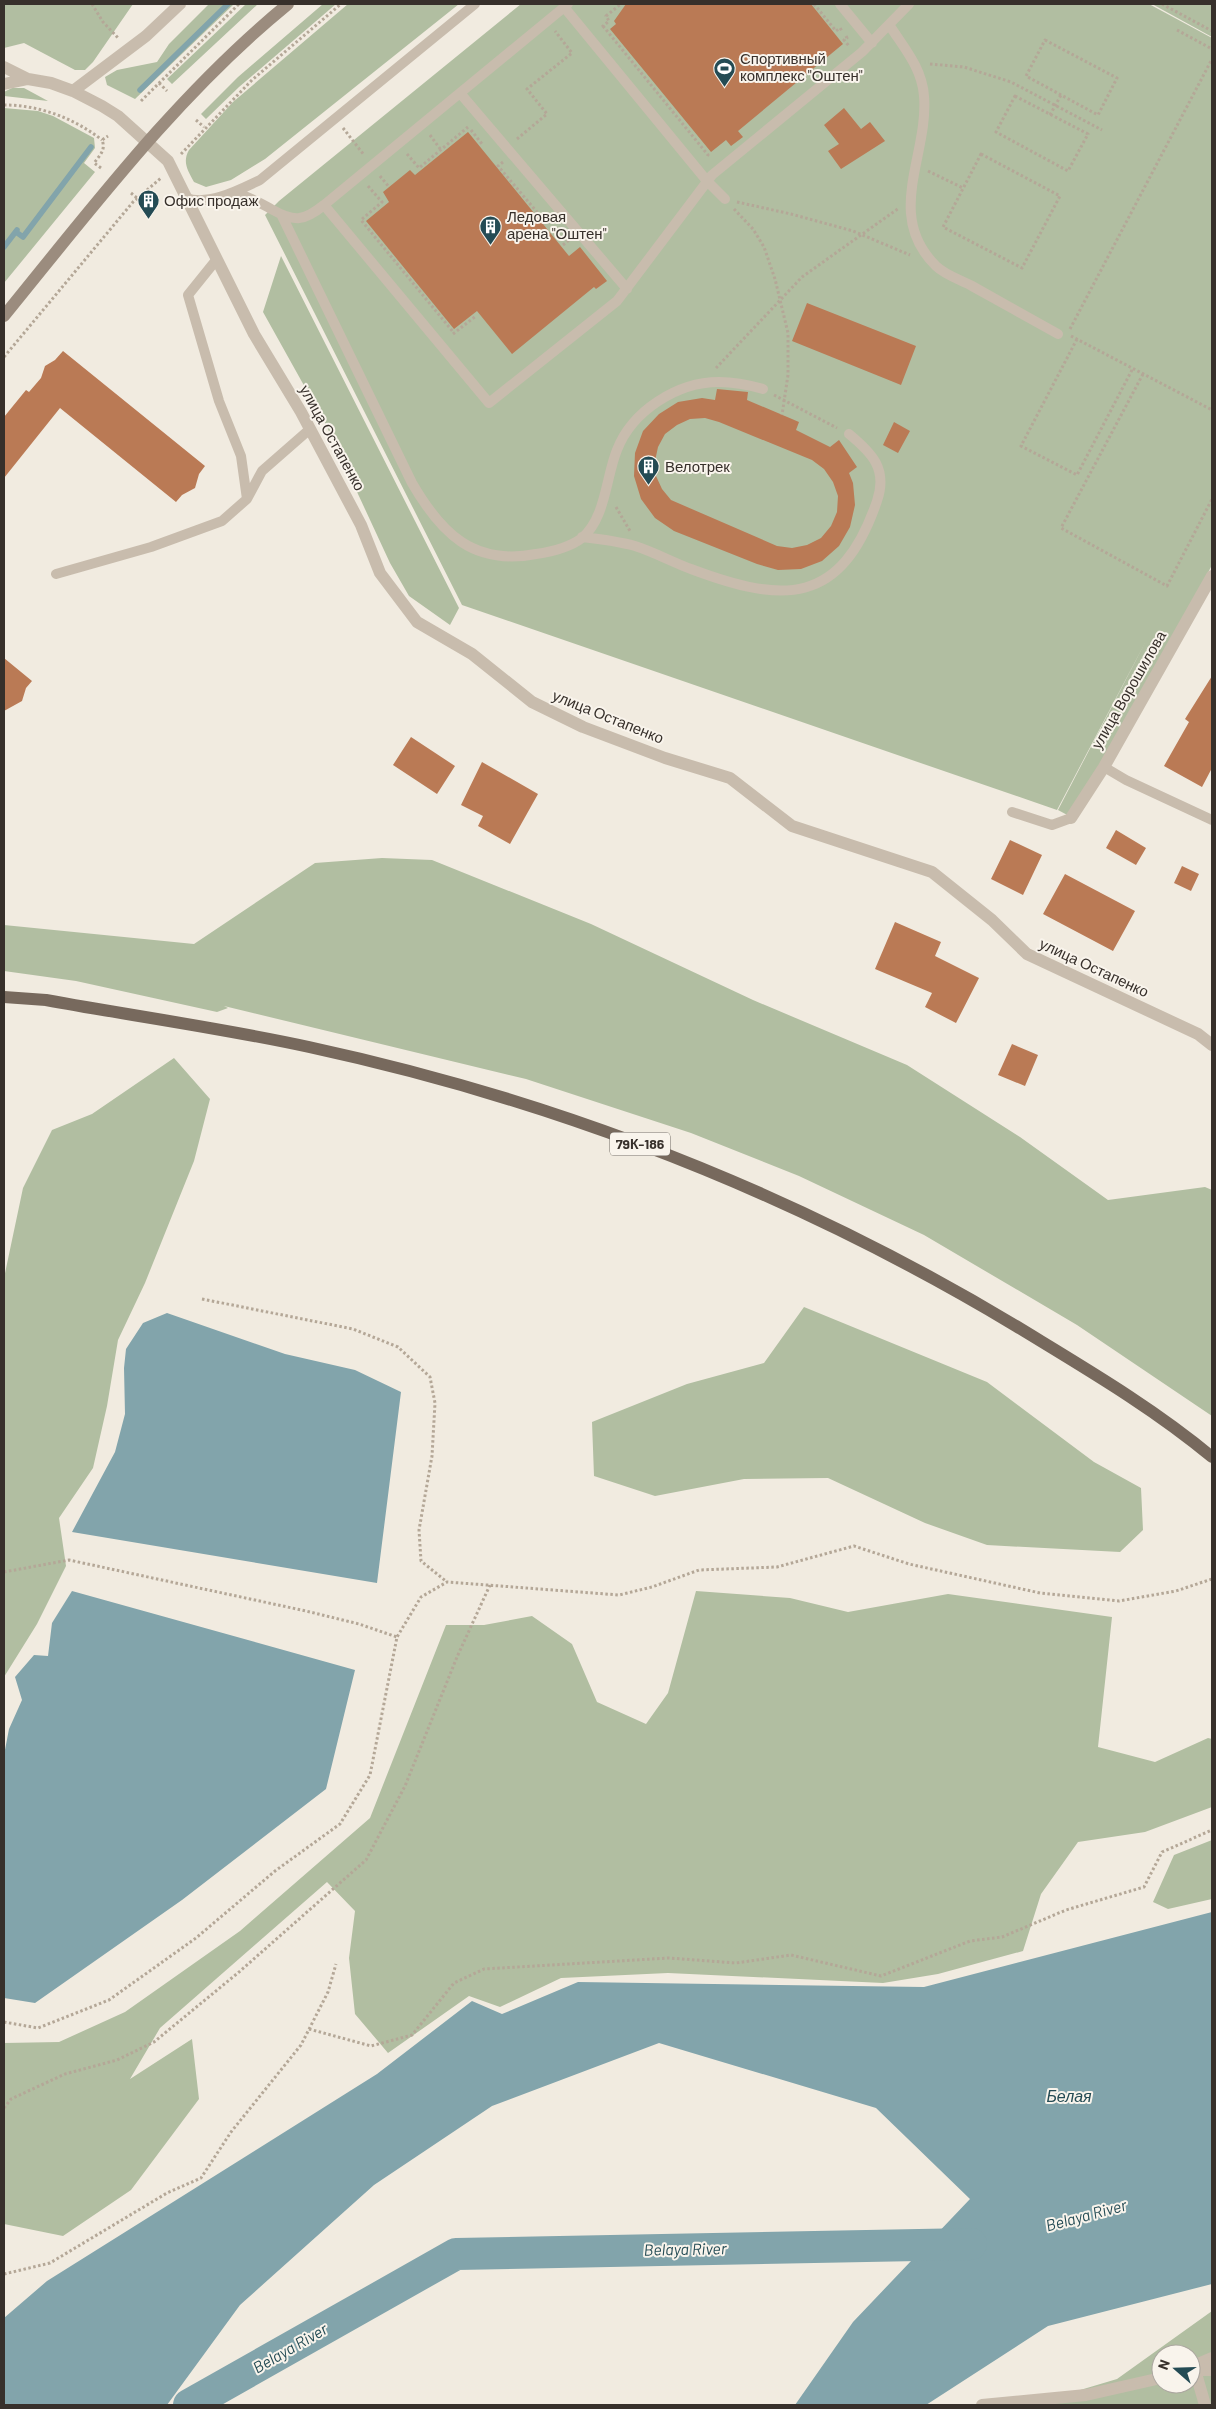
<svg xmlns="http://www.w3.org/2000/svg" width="1216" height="2409" viewBox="0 0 1216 2409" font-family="Barlow,sans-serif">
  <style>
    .green { fill: #b1bea1; fill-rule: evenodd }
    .water { fill: #82a4ab }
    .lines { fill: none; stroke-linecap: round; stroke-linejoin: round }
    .stream { stroke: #82a4ab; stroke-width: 5.5 }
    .river { stroke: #82a4ab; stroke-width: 32 }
    .building { fill: #ba7a55; fill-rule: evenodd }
    .path { stroke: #b4a797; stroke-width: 3; stroke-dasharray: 2.5 2.5; stroke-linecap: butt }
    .service { stroke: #c8bcad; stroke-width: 10 }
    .minor { stroke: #c8bcad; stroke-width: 12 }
    .secondary { stroke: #9b8c7e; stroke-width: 12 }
    .primary { stroke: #77695d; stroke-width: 12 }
    .labels { text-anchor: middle; stroke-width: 4; stroke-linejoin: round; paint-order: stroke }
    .shield { fill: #f9f4ec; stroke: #716b65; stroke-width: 1 }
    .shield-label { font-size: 14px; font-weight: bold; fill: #37302b }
    .poi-label { font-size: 15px; fill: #37302b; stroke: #f9f4ec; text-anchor: start }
    .street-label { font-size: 15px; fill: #37302b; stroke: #f9f4ec }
    .water-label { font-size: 16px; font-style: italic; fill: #244b54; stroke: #f9f4ec }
  </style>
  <rect width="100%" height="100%" fill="#f1ebe0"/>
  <!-- green -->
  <path class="green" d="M4,4H133L93,62L85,70H75L24,43L4,48Z
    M209,4H234L135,99L107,85L105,77L117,70L157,62L169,44Z
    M246,4H258L172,84L167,79Z
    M323,4H336L239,87L206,119L201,114L238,77Z
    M348,4H459L265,159L231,180L206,187L194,182C188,171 182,162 189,150L233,102Z
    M521,4H1149L1212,38V565L1166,653L1071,817L1058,810L1147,639L1057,810L462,605L265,215L279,201Z
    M1152,4H1212V37Z
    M12,88H24L48,101L4,96V92Z
    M4,108L38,111L53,116L94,138L95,148L84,163L95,172L4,283Z
    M281,256L459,608L450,625L409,596L390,563L326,425L263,312Z
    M382,858L432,860L591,924L753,1000L907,1065L1020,1137L1108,1200L1205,1187L1212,1190V1416L1077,1325L924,1235L799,1176L691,1133L526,1079L224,1006L228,1008L217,1012L76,981L4,971V925L194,944L315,863Z
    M174,1058L210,1099L194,1161L145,1283L118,1340L107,1406L93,1468L59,1518L66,1566L37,1624L4,1677V1278L23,1188L52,1130L92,1114Z
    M804,1307L987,1382L1094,1462L1141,1488L1143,1530L1120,1552L987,1545L925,1523L828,1478L744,1479L655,1496L594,1476L592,1422L687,1384L764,1363Z
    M696,1591L790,1598L848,1612L948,1594L1112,1617L1098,1747L1155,1762L1208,1738L1212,1739V1807L1145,1832L1078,1842L1041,1894L1023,1951L938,1974L883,1983L668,1973L561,1978L500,2007L469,1996L388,2053L355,2014L349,1958L355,1911L327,1882L160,2028L130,2079L192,2039L199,2099L131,2190L63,2236L4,2224V2043L59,2042L125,2012L240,1931L370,1818L446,1625H484L532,1616L572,1644L597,1702L646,1724L668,1693Z
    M1212,1840V1899L1168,1909L1153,1902L1174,1855Z
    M1212,2311V2405H1030L1117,2379ZM1161,2354H1191V2384H1161Z"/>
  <!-- water -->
  <path class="water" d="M167,1313L285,1354L355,1370L401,1392L377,1583L72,1532L115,1452L125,1414L124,1368L126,1349L143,1323Z
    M72,1591L355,1670L326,1789L182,1900L35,2003L4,1998V1755L9,1729L22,1700L15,1677L34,1655L48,1656L52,1623Z
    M1212,1912V2284L1048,2326L926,2405H795L853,2322L970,2199L876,2108L659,2043L492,2106L374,2185L240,2305L167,2405H4V2318L47,2281L377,2074L472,2001L502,2014L578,1982L924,1987Z"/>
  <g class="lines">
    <!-- stream -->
    <path class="stream" d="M140,90L228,4
      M16,232L23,237L91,147
      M4,247L17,230"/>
    <!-- river -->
    <path class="river" d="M189,2405L456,2254L971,2244"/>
  </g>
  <!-- building -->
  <path class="building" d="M626,4H811L843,44L738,131L743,137L731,146L726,140L711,152L610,29L616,24L614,21Z
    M844,108L861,129L870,122L885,141L841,169L828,151L839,144L824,125Z
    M468,132L569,256L580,247L607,281L596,289L594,287L512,354L477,311L454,329L366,221L389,202L383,192L410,170L415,175Z
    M807,303L916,346L901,385L792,341Z
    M63,351L205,466L199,474L195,488L182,495L176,502L60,408L4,478V417L26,390L29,392L41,378L45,366L55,360Z
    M717,389L748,392L747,400L799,422L796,430L830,447L839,440L857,467L849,473L853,483L855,505L850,527L839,546L822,561L801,569L778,570L757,564L674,531L655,518L641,499L634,476L635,453L643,431L659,414L678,402L702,398L715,400ZM705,418L719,422L812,460L824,469L833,482L838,496L837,512L831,526L821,538L807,545L792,548L777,546L671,500L662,489L656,476L655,461L658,447L665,434L677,425L690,419Z
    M894,422L910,431L898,453L883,445Z
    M4,658L32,681L26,688L22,701L4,711Z
    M1212,676V768L1202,787L1164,766L1189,722L1185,719Z
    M411,737L455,766L437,794L393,765Z
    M482,762L538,794L510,844L478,826L483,816L461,805Z
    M1116,830L1146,848L1136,865L1106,848Z
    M1010,840L1042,855L1023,895L991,879Z
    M1182,866L1199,874L1191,891L1174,883Z
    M1065,874L1135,911L1113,951L1043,914Z
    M895,922L941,942L935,956L979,978L956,1023L925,1007L932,993L875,969Z
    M1012,1044L1038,1055L1025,1086L998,1075Z"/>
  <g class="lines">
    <!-- path -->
    <path class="path" d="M92,4L103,22L119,39
      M814,4L836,31L840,28L842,31
      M1162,4L1212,31
      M603,26L708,155L706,158
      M602,27L609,21L606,16L621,4
      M1177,30L1212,49
      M846,36L847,38L844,40L849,46
      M1045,40L1117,78L1098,115L1026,76Z
      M930,64L964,67L1011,82L1102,130
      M159,83L167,91
      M1015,96L1088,134L1068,171L996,132Z
      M141,101L239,4
      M4,105C39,105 74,118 102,140
      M1050,115L1061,95
      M196,120L204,127
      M343,128L364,155
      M471,130L482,144L484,143
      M430,135L441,150
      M517,139L547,114L527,89L572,53L555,31
      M181,154L252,80L341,4
      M407,154L419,168L468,127
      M981,154L1060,196L1022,268L943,227Z
      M503,162L498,166L537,212
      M101,168L94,163C100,155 106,150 102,140L108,136
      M928,171L963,188
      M380,176L389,187
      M368,186L382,202L361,220L454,333
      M131,193L137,198
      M737,202L791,214L853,231L910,255
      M734,209L753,229L764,247L775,279L788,333V375L782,415
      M563,245L569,240
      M1070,329L1212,59
      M453,334L476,316
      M1071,336L1212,410
      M1077,339L1021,446L1077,475L1133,368
      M4,357L133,202L161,178
      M716,368L802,277L899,208
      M1143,374L1061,528L1167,586L1212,499
      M774,395L837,428
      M616,507L630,531
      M202,1299L353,1329L398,1347L430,1377L435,1403L432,1456L419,1530L421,1561L447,1582
      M4,1572L69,1560L306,1611L359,1624L397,1637
      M4,2022L38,2028L109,2000L196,1938L275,1871L340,1824L370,1775L397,1637L421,1597L447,1582L619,1595L652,1587L699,1570L777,1567L854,1546L909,1564L1040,1593L1119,1601L1176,1591L1212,1579
      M309,2029L371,2046L412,2035L454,1983L484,1969L669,1958L736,1963L791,1955L881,1976L970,1941L1002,1937L1066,1910L1144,1887L1162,1852L1212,1830
      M4,2108L11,2099L65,2074L117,2060L154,2042L239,1972L366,1860L405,1786L457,1657L490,1585
      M4,2274L50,2263L167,2193L201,2178L231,2132L301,2045L328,1992L336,1964"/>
    <!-- service -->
    <path class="service" d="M840,4L872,43
      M564,7L707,181L725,199
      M890,26C904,48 922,68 924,96C929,155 884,215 936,266C945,275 961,280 972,286C1001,302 1029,318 1058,334
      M460,93L627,289
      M235,192C247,197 260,202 271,209C294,222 303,222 324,205L489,403L617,301L712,175L862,52L909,4
      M186,198C209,206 239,190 260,180L475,4
      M324,205L568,4
      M282,216L412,483C441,533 473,566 536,554C550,552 570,547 582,538C606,518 606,476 617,450C632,411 677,382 719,382C734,382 749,385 763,389
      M217,259L188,295L219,401L241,456L247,499
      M582,537C600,539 617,541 635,546C654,552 672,562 691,569C784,604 841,606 877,501C888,469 872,453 849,434
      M56,574L151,547L222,521L247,499L262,471L310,429
      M1104,767L1126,780L1212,820
      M1012,812L1052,825L1071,818"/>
    <!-- minor -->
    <path class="minor" d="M4,67L28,79L51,83L73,91L102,106L118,116L168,161L254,334L301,412L361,525L380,573L417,622L472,654L532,702L583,727L665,758L730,778L792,826L932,872L992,920L1027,954L1198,1034L1212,1045
      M4,84L28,79
      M73,91L146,36L180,4
      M1071,818L1104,767L1212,576
      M1191,2367L1212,2358
      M1191,2370H1212
      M1195,2370L1205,2405
      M982,2405L1086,2395L1161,2378"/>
    <!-- secondary -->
    <path class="secondary" d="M4,316C92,208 179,93 288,4"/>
    <!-- primary -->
    <path class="primary" d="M4,997L46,1000C133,1016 222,1028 309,1047C559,1101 798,1195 1016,1326C1083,1367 1152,1407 1212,1457"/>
  </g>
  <!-- icons -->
  <defs>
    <symbol id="stadium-pin" viewBox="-11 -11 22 30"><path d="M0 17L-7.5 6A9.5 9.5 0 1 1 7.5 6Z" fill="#244b54" stroke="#f9f4ec"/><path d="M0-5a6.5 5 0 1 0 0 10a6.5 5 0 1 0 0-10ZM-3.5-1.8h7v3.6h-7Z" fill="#fff"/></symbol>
    <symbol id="building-pin" viewBox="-11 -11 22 30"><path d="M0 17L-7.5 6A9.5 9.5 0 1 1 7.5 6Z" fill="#244b54" stroke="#f9f4ec"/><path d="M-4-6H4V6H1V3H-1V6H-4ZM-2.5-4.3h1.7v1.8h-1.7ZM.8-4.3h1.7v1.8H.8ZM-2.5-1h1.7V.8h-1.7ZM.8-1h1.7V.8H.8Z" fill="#fff"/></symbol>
  </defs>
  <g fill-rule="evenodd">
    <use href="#stadium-pin" x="712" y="56" width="25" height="34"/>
    <use href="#building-pin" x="136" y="188" width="25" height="34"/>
    <use href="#building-pin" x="478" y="214" width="25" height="34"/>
    <use href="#building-pin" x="636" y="454" width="25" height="34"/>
  </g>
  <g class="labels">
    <!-- shield labels -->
    <rect class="shield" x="610" y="1132.5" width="60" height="23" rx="4"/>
    <g class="shield-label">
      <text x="640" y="1149">79К-186</text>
    </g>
    <!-- poi labels -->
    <g class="poi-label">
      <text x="740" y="64">Спортивный<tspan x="740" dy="17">комплекс "Оштен"</tspan></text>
      <text x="164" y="206">Офис продаж</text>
      <text x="507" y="222">Ледовая<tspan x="507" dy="17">арена "Оштен"</tspan></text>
      <text x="665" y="472">Велотрек</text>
    </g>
    <!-- street labels -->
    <g class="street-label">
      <text transform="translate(332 438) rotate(61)" y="5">улица Остапенко</text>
      <text transform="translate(1129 690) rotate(-60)" y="5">улица Ворошилова</text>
      <text transform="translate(608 717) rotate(22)" y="5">улица Остапенко</text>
      <text transform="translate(1094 968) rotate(25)" y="5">улица Остапенко</text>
    </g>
    <!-- water labels -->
    <g class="water-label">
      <text x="1069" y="2102">Белая</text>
      <text transform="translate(1086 2215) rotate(-15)" y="6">Belaya River</text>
      <text transform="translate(685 2249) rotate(-1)" y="6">Belaya River</text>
      <text transform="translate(290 2348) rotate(-30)" y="6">Belaya River</text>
    </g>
  </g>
  <!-- border -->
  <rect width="1216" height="2409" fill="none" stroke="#37302b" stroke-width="10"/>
  <!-- north arrow -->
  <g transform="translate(1176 2369) rotate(290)"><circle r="24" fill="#f9f4ec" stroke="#aba69f"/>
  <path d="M0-4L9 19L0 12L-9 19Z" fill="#244b54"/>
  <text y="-8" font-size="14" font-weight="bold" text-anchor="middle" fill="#37302b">N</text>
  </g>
</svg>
